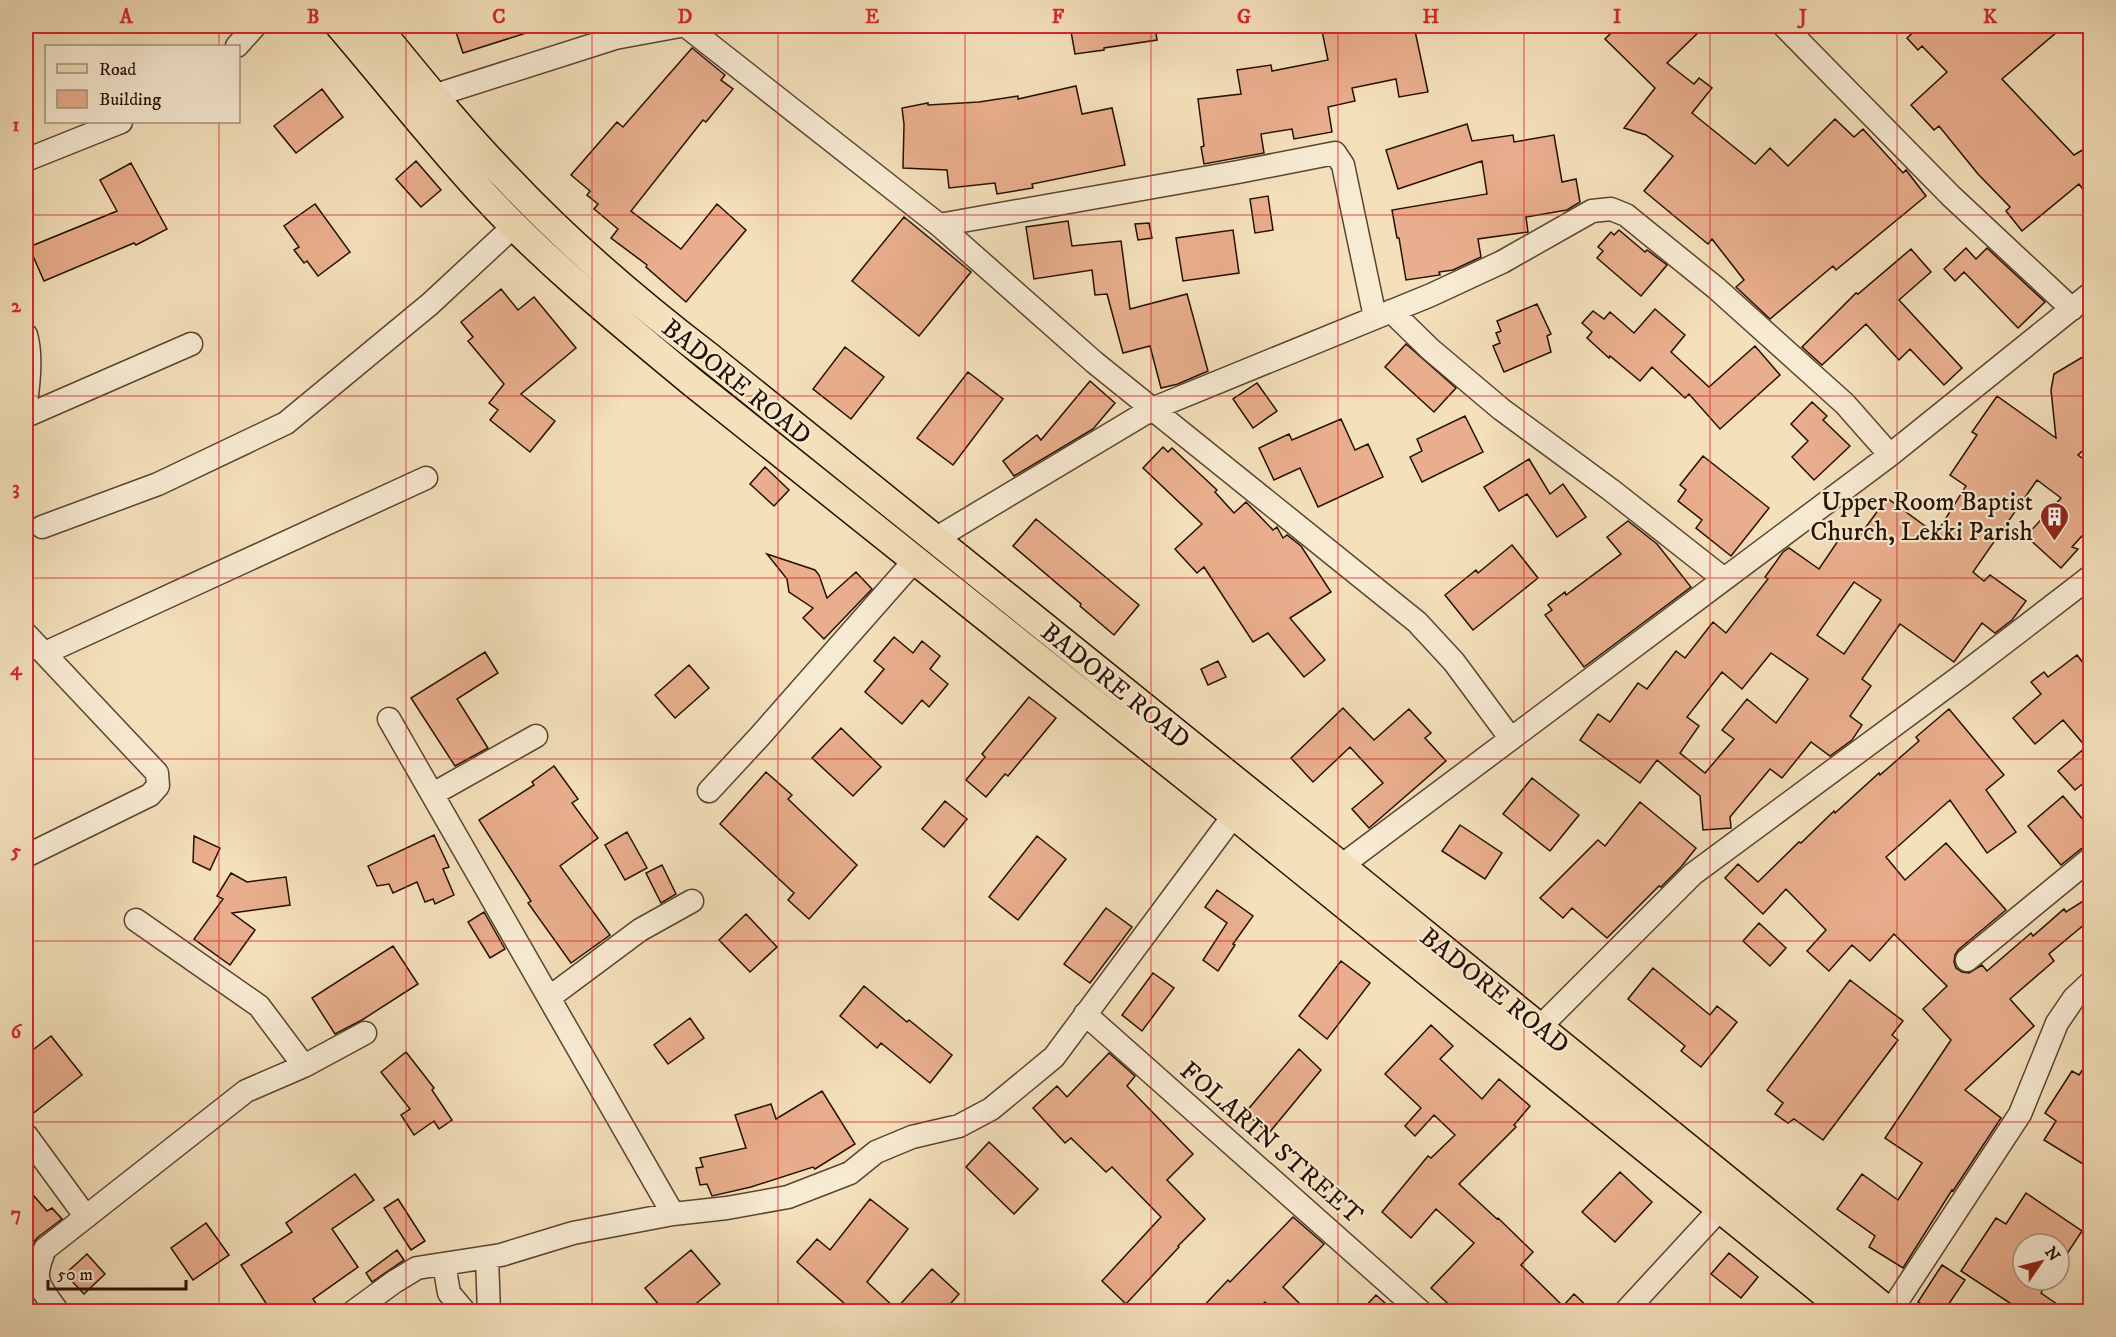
<svg xmlns="http://www.w3.org/2000/svg" width="2116" height="1337" viewBox="0 0 2116 1337" font-family="'IM FELL DW Pica',serif">
  <style>
    .building { fill: #e9ae8d; stroke: #251002; stroke-width: 1.5; fill-rule: evenodd }
    .lines { fill: none; stroke-linecap: round; stroke-linejoin: round }
    .minor-casing { stroke: #594430; stroke-width: 25 }
    .major-casing { stroke: #251002; stroke-width: 31 }
    .minor { stroke: #f8ebd3; stroke-width: 22 }
    .major { stroke: #f4e0bb; stroke-width: 28 }
    .grid { fill: none; stroke: #d62828; stroke-width: 1.5; stroke-opacity: 0.55 }
    .labels { text-anchor: middle; stroke-width: 4.5; stroke-linejoin: round; paint-order: stroke }
    .street-label { font-size: 26px; fill: #251002; stroke: #f8ebd3 }
    .poi-label { font-size: 26px; fill: #251002; stroke: #f8ebd3; text-anchor: end }
    .neatline { fill: none; stroke: #d62828; stroke-width: 2 }
    .grid-label { font-size: 20px; text-anchor: middle; font-weight: bold; fill: #d62828 }
  </style>
  <rect width="100%" height="100%" fill="#f4e0bb"/>
  <filter id="stains"><feTurbulence type="fractalNoise" baseFrequency=".00333" numOctaves="4"/><feColorMatrix values="0 0 0 0 .2 0 0 0 0 .09 0 0 0 0 .02 0 0 0 .5 -.17"/></filter>
  <radialGradient id="worn" r=".72"><stop offset=".6" stop-color="#630" stop-opacity="0"/><stop offset="1" stop-color="#630" stop-opacity=".3"/></radialGradient>
  <!-- building -->
  <path class="building" d="M454,26H538L539,29L463,53Z
    M1070,26H1155L1157,40L1104,48V50L1075,54Z
    M1321,26H1414L1428,92L1399,97L1396,79L1352,88L1355,101L1328,107L1332,132L1294,139L1292,129L1261,134L1264,153L1204,164L1201,147L1204,146L1198,99L1241,94L1237,70L1271,65L1272,71L1328,60Z
    M1618,26H1705L1667,63L1694,84L1699,78L1712,88L1692,113L1755,164L1770,148L1788,166L1835,119L1854,137L1863,129L1903,173L1906,170L1926,196L1836,270L1833,266L1770,319L1736,287L1744,280L1712,239L1708,244L1644,191L1673,156L1646,135L1624,128L1655,88L1605,39Z
    M1920,26H2064L2002,79L2074,155L2091,145V200L2079,184L2022,231L2006,211L2010,207L1978,174L1939,126L1934,130L1911,105L1947,72L1922,46L1918,50L1907,38Z
    M692,48L725,75L721,80L733,89L706,122L703,120L631,211L681,249L717,204L746,230L686,302L646,267L647,265L611,238L618,229L594,209L598,204L587,195L590,191L571,175L617,122L623,127Z
    M1076,86L1082,114L1112,108L1125,165L1032,184L1033,188L997,194L995,183L949,188L947,170L903,168L904,124L902,108L928,103V105L979,102L1018,96V99Z
    M322,89L343,117L296,153L274,126Z
    M1467,124L1472,141L1513,135L1514,142L1554,135L1562,182L1576,179L1580,202L1567,210L1526,217L1528,232L1478,239L1481,257L1453,270L1439,272L1440,275L1406,280L1399,238H1397L1392,210L1487,194L1482,161L1398,189L1386,150Z
    M416,161L441,190L421,207L396,179Z
    M131,163L167,229L136,245L134,243L44,281L29,247L117,211L100,180Z
    M1268,196L1273,230L1255,233L1250,199Z
    M315,204L350,252L318,276L307,261L304,263L294,250L299,247L284,226Z
    M904,217L971,272L919,336L852,281Z
    M1068,221L1072,246L1121,241L1130,309L1187,294L1208,371L1178,384L1161,388L1150,346L1123,353L1107,294L1095,295L1092,270L1034,279L1026,227Z
    M1149,223L1152,238L1138,240L1135,224Z
    M1233,230L1239,273L1183,281L1176,238Z
    M1619,230L1645,252L1647,250L1667,265L1641,296L1597,258L1603,251L1598,247L1611,232L1614,235Z
    M1966,248L1976,259L1987,248L2045,302L2018,328L1964,272L1955,281L1944,269Z
    M1911,249L1931,272L1899,300L1962,368L1944,385L1910,349L1899,360L1866,324L1822,365L1802,347L1856,293L1858,294Z
    M501,289L518,310L534,297L576,348L521,394L555,421L530,452L490,420L498,410L489,403L504,384L468,341L473,337L461,322Z
    M1537,304L1551,334L1547,336L1551,352L1504,372L1493,346L1500,343L1496,333L1501,331L1497,321Z
    M1655,309L1685,335L1671,352L1709,387L1755,346L1780,375L1720,429L1689,394L1685,398L1652,367L1640,381L1610,356L1609,358L1587,338L1592,332L1582,323L1593,311L1604,319L1610,312L1634,333Z
    M1406,344L1456,388L1434,412L1385,367Z
    M845,347L884,377L851,419L813,389Z
    M2091,352V443L2078,455L2091,465V526L2072,547L2078,549L2061,568L2026,536L2061,498L2037,480L1973,572L1984,581L1990,575L2026,601L2012,620L1995,633L1982,623L1954,662L1900,624L1862,679L1871,686L1850,716L1862,725L1852,740L1830,756L1811,742L1782,778L1770,769L1730,817L1731,828L1703,830L1700,796L1657,760L1640,783L1580,740L1598,714L1610,722L1638,683L1647,689L1676,651L1685,658L1713,622L1726,633L1768,579L1765,577L1783,552L1789,548L1819,569L1846,529L1858,538L1887,498L1936,534L1966,486L1950,475L1977,435L1972,432L1997,396L2056,438L2051,390L2054,374ZM1854,582L1881,600L1844,654L1817,635ZM1771,653L1808,679L1776,723L1747,699L1722,730L1734,739L1705,773L1680,753L1699,726L1687,717L1722,672L1742,689Z
    M968,372L1003,399L953,465L917,438Z
    M1090,381L1115,403L1093,429L1014,476L1003,461L1037,435L1041,440Z
    M1257,383L1277,411L1253,428L1233,399Z
    M1812,402L1827,416L1823,420L1850,446L1814,480L1792,457L1808,441L1791,424Z
    M1465,416L1483,452L1422,482L1410,457L1422,451L1417,439Z
    M1341,419L1355,450L1368,444L1383,477L1318,507L1300,468L1274,480L1259,448L1289,434L1292,440Z
    M1163,447L1168,452L1172,448L1217,490L1215,492L1234,513L1246,502L1273,530L1277,527L1283,538L1287,535L1301,546L1331,592L1290,618L1325,660L1304,677L1268,633L1253,642L1204,567L1197,573L1175,549L1202,524L1143,468Z
    M1703,456L1769,508L1731,556L1696,528L1702,520L1678,501L1686,490L1680,485Z
    M1529,459L1550,494L1563,484L1586,517L1557,537L1527,494L1499,511L1484,487Z
    M765,467L789,490L774,506L750,484Z
    M1036,519L1139,605L1114,635L1080,606L1081,604L1013,546Z
    M1628,521L1657,544L1691,587L1584,667L1545,615L1552,610L1548,605L1565,592L1566,595L1621,554L1607,537Z
    M1512,545L1538,578L1473,630L1445,595L1476,570L1478,573Z
    M767,554L815,570L819,575L827,598L856,572L872,589L824,639L803,618L813,608L789,592L787,579Z
    M894,637L913,653L922,641L940,656L930,669L948,684L929,707L922,700L902,724L865,692L884,669L874,661Z
    M485,652L498,673L457,699L488,748L455,766L411,698Z
    M2077,655L2091,673V777L2075,790L2058,771L2086,747L2063,720L2035,744L2013,718L2041,694L2031,682L2044,672L2048,677Z
    M1218,661L1226,677L1208,685L1201,669Z
    M689,665L709,688L675,718L655,695Z
    M1029,697L1056,718L1008,776L1005,774L986,797L966,780L985,757L982,754Z
    M1343,708L1374,740L1409,709L1431,733L1425,738L1446,761L1369,828L1352,809L1383,783L1350,747L1313,782L1291,758Z
    M1949,709L2004,775L1986,790L2016,832L1987,853L1950,800L1886,857L1905,880L1946,843L2006,910L1958,950L1955,955L1954,962L1956,968L1962,972L1969,973L1982,965L1987,971L2031,933L2033,936L2064,909L2066,912L2091,896V919L2049,954L2054,961L2010,999L2034,1026L1965,1090L2001,1118L1953,1191L1952,1190L1903,1268L1869,1247L1875,1236L1837,1209L1862,1174L1898,1200L1922,1163L1885,1138L1951,1040L1923,1009L1947,986L1894,934L1870,961L1852,945L1829,971L1807,951L1826,930L1786,889L1763,914L1725,878L1738,864L1758,882L1799,842L1801,843L1834,811L1835,813L1879,773L1880,775L1919,741L1916,737Z
    M841,728L881,767L853,796L812,758Z
    M554,766L578,799L572,803L598,838L560,866L610,935L571,963L528,903L531,901L479,820L534,785L532,782Z
    M766,772L792,795L788,799L857,865L809,919L788,900L794,893L720,824Z
    M1532,778L1579,815L1550,851L1503,814Z
    M2063,796L2091,829V846L2081,849L2061,865L2028,826Z
    M945,801L967,819L944,847L922,829Z
    M1640,802L1696,848L1681,867L1661,887L1659,886L1607,938L1572,908L1563,918L1540,898L1598,840L1605,846Z
    M1460,825L1502,853L1485,879L1442,851Z
    M627,832L647,868L625,880L605,845Z
    M434,835L449,867L443,869L454,895L435,904L433,899L425,902L417,882L393,893L389,884L377,886L368,866Z
    M194,836L220,848L210,870L193,862Z
    M1037,836L1066,859L1018,920L989,897Z
    M662,865L676,894L661,903L646,873Z
    M231,873L247,882L286,877L290,905L232,913L255,930L230,965L194,939L223,899L217,896Z
    M1217,890L1253,916L1233,944L1235,945L1218,971L1203,960L1227,923L1205,907Z
    M1106,908L1132,927L1090,983L1064,964Z
    M484,912L505,949L490,958L468,922Z
    M746,914L777,947L750,972L719,940Z
    M1759,923L1786,948L1770,966L1743,941Z
    M393,946L418,984L362,1020L335,1034L312,998Z
    M1341,961L1370,983L1327,1039L1299,1016Z
    M1653,968L1710,1015L1717,1006L1737,1022L1701,1067L1681,1051L1685,1046L1628,999Z
    M1153,973L1174,988L1142,1031L1122,1015Z
    M1850,980L1903,1021L1892,1035L1898,1040L1823,1140L1794,1119L1788,1123L1775,1114L1783,1103L1767,1090Z
    M864,986L907,1022L909,1020L952,1055L930,1083L881,1043L877,1048L840,1016Z
    M690,1018L704,1038L668,1064L654,1045Z
    M1431,1025L1453,1046L1440,1059L1482,1099L1499,1079L1530,1106L1514,1125L1516,1127L1459,1184L1497,1219L1498,1218L1533,1252L1521,1265L1563,1306L1574,1294L1592,1311H1456L1431,1288L1474,1243L1436,1209L1411,1238L1382,1212L1428,1156L1431,1158L1455,1135L1434,1115L1415,1136L1405,1126L1421,1108L1385,1074Z
    M51,1036L82,1075L26,1119V1055Z
    M1299,1049L1321,1070L1269,1133L1245,1113Z
    M406,1052L434,1088L432,1090L452,1120L439,1129L434,1121L414,1135L401,1115L410,1109L381,1072Z
    M1109,1053L1135,1076L1127,1086L1193,1154L1167,1180L1205,1219L1178,1246L1179,1247L1126,1304L1102,1281L1161,1217L1112,1167L1106,1172L1071,1138L1065,1143L1033,1108L1057,1086L1067,1097Z
    M2091,1057V1169L2044,1140L2056,1121L2045,1113L2072,1071L2079,1075Z
    M822,1091L855,1144L815,1169L813,1167L751,1187L712,1196L707,1184L700,1185L696,1168L703,1167L700,1158L746,1148L735,1115L771,1104L776,1119Z
    M989,1142L1038,1189L1014,1214L966,1167Z
    M1620,1172L1652,1202L1615,1242L1582,1212Z
    M355,1174L374,1200L332,1229L358,1267L313,1299L321,1311H271L241,1265L292,1232L286,1223Z
    M2026,1193L2082,1231L2059,1266V1244H2023V1280H2037L2045,1286L2041,1293L2067,1311H2022L1961,1271L1996,1218L2006,1224Z
    M34,1196L47,1211L52,1208L62,1219L37,1238L26,1252V1203Z
    M398,1199L425,1241L411,1250L384,1208Z
    M870,1199L908,1229L867,1282L896,1309L932,1269L959,1294L944,1311H853L797,1262L817,1239L830,1250Z
    M1293,1217L1324,1244L1283,1287L1307,1311H1274L1265,1302L1256,1311H1199L1228,1280L1230,1282Z
    M206,1223L229,1255L193,1280L171,1248Z
    M397,1250L404,1260L372,1282L366,1273Z
    M691,1250L720,1284L687,1311H664L645,1288Z
    M1729,1253L1758,1277L1741,1298L1711,1274Z
    M87,1254L105,1274L84,1294L65,1274Z
    M1942,1265L1965,1280L1944,1311H1933L1918,1302Z
    M1376,1295L1394,1311H1361Z"/>
  <g class="lines">
    <defs>
      <path id="minor" d="M686,26L939,225L1094,362L1417,622L1454,662L1511,739
        M1784,26L1951,196L2072,309
        M237,46L255,26
        M433,96L615,38L680,26
        M26,160L121,122
        M939,225L1238,172L1335,153L1343,165L1375,317
        M1391,311L1430,349L1501,409L1611,490L1724,579
        M26,335C32,355 29,382 26,402
        M26,416L191,344
        M42,527L158,484L286,423L430,304L514,226
        M935,539L1152,409L1431,295L1502,262L1592,211L1611,209L1626,215L1716,288L1845,404L1890,455
        M26,634L157,773L158,786L150,795L26,856
        M45,653L426,478
        M389,719L673,1214
        M709,791L760,736L915,560
        M433,794L536,736
        M1341,866L1890,455L2090,294
        M136,920L259,1006L304,1066
        M1967,960L2090,859
        M550,997L640,930L692,901
        M1085,1014L1421,1312
        M1540,1027L1693,874L1965,673L2090,577
        M26,1135L86,1217
        M487,1258L489,1312
        M444,1264L449,1293L465,1312
        M58,1312C39,1285 31,1282 45,1249L246,1091L304,1066L365,1033
        M353,1312L394,1282L417,1268L501,1255L573,1233L673,1214L727,1208L788,1197L850,1173L876,1152L912,1137L959,1126L991,1109L1054,1057L1234,815
        M1625,1312L1720,1209
        M1890,1312L2020,1114L2057,1023L2074,998L2090,983"/>
      <path id="major" d="M340,26C388,82 434,141 485,196C548,264 621,323 692,382L1234,815L1848,1312
        M376,26C418,77 460,130 507,178C569,244 637,302 709,357L1341,866L1889,1312"/>
    </defs>
    <!-- minor casing -->
    <use href="#minor" class="minor-casing"/>
    <!-- major casing -->
    <use href="#major" class="major-casing"/>
    <!-- minor -->
    <use href="#minor" class="minor"/>
    <!-- major -->
    <use href="#major" class="major"/>
  </g>
  <!-- grid -->
  <path class="grid" d="M219,26V46M406,26V1312M592,26V1312M778,26V1312M965,26V1312M1151,26V1312M1338,26V1312M1524,26V1312M1710,26V1312M1897,26V1312M219,122V1312M26,215H2090M26,396H2090M26,578H2090M26,759H2090M26,941H2090M26,1122H2090"/>
  <!-- icons -->
  <defs>
    <symbol id="building-pin" viewBox="-11 -11 22 30"><path d="M0 17L-7.5 6A9.5 9.5 0 1 1 7.5 6Z" fill="#8f2418" stroke="#f8ebd3"/><path d="M-4-6H4V6H1V3H-1V6H-4ZM-2.5-4.3h1.7v1.8h-1.7ZM.8-4.3h1.7v1.8H.8ZM-2.5-1h1.7V.8h-1.7ZM.8-1h1.7V.8H.8Z" fill="#fff"/></symbol>
  </defs>
  <g fill-rule="evenodd">
    <use href="#building-pin" x="2038" y="500" width="33" height="45"/>
  </g>
  <g class="labels">
    <!-- street labels -->
    <g class="street-label">
      <text transform="translate(737 381) rotate(39)" y="9">BADORE ROAD</text>
      <text transform="translate(1116 685) rotate(39)" y="9">BADORE ROAD</text>
      <text transform="translate(1495 990) rotate(39)" y="9">BADORE ROAD</text>
      <text transform="translate(1272 1142) rotate(41)" y="9">FOLARIN STREET</text>
    </g>
    <!-- poi labels -->
    <g class="poi-label">
      <text x="2033" y="510">Upper Room Baptist<tspan x="2033" dy="30">Church, Lekki Parish</tspan></text>
    </g>
  </g>
  <!-- margin -->
  <rect width="2116" height="1337" fill="none" stroke="#f4e0bb" stroke-width="66"/>
  <!-- legend -->
  <rect x="45" y="45" width="195" height="78" fill="#f8ebd3" stroke="#a4937f" stroke-width="1.5"/>
  <rect x="57" y="64" width="30" height="9" fill="#f4e0bb" stroke="#a4937f" stroke-width="1.5"/>
  <text x="99" y="75" font-size="18" fill="#251002">Road</text>
  <rect x="57" y="90" width="30" height="18" fill="#e9ae8d" stroke="#a4937f" stroke-width="1.5"/>
  <text x="99" y="105" font-size="18" fill="#251002">Building</text>
  <!-- north arrow -->
  <g transform="translate(2041 1262) rotate(55)"><circle r="28" fill="#f8ebd3" stroke="#a4937f" stroke-width="1.5"/>
  <path d="M0-4.5L10 22L0 15L-10 22Z" fill="#8f2418"/>
  <text y="-9" font-size="16" font-weight="bold" text-anchor="middle" fill="#251002">N</text>
  </g>
  <!-- scale -->
  <path d="M48 1280v9h138v-9" fill="none" stroke="#251002" stroke-width="3"/>
  <text x="57" y="1280" font-size="18" fill="#251002" stroke="#f8ebd3" stroke-width="4.5" paint-order="stroke">50 m</text>
  <rect x="33" y="33" width="2050" height="1271" class="neatline"/>
  <g class="grid-label">
    <text x="126" y="23">A</text>
    <text x="313" y="23">B</text>
    <text x="499" y="23">C</text>
    <text x="685" y="23">D</text>
    <text x="872" y="23">E</text>
    <text x="1058" y="23">F</text>
    <text x="1244" y="23">G</text>
    <text x="1431" y="23">H</text>
    <text x="1617" y="23">I</text>
    <text x="1803" y="23">J</text>
    <text x="1990" y="23">K</text>
    <text x="16" y="131">1</text>
    <text x="16" y="312">2</text>
    <text x="16" y="494">3</text>
    <text x="16" y="675">4</text>
    <text x="16" y="857">5</text>
    <text x="16" y="1038">6</text>
    <text x="16" y="1220">7</text>
  </g>
  <rect width="100%" height="100%" filter="url(#stains)"/>
  <rect width="100%" height="100%" fill="url(#worn)"/>
</svg>
